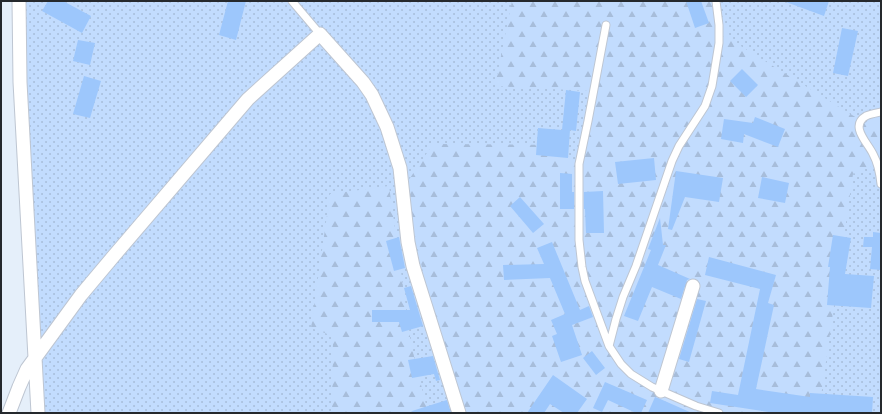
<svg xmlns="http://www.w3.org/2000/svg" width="882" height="414" viewBox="0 0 882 414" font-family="'Noto Sans',sans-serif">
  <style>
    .grass { fill: url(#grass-dots) }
    .forest { fill: url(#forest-firs) }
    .building { fill: #9dc7fc }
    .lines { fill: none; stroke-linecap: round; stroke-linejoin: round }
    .service-casing { stroke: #bec6d2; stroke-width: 9 }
    .minor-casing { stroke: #bec6d2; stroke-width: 15 }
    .service { stroke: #fff; stroke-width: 7 }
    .minor { stroke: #fff; stroke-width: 13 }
  </style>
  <defs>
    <pattern id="grass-dots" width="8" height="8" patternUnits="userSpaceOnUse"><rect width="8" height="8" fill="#c2dcfe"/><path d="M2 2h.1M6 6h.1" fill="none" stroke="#a7bdda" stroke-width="1.8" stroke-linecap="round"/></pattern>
    <pattern id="forest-firs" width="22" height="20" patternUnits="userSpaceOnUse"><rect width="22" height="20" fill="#c2dcfe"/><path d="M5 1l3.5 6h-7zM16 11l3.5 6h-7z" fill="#a7bdda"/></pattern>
  </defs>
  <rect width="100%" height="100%" fill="#e5effa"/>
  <!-- grass -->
  <path class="grass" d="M21,1H881V413H33Z"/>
  <!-- forest -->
  <path class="forest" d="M512,1H717L731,40L865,123L881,112V170L880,163L853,174L820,403L767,399L758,413H462L447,371L423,272L404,187L433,144L557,145L580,169L591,91L495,86Z
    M389,186L411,344L428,413H332L333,336L311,328L330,194Z"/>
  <!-- building -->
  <path class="building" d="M48,1H63L91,16L82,33L42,11Z
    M228,1H246L236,40L219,35Z
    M686,1H701L709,23L695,28Z
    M787,1H829L824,16L786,2Z
    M842,28L858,31L848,76L833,73Z
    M78,40L95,43L90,65L73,61Z
    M742,69L758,85L746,97L730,81Z
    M84,76L101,81L90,118L73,114Z
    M566,90L580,92L576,131L570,130L568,158L536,155L538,128L562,130Z
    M755,117L785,129L778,147L744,134L743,143L721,139L724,119L753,123Z
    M654,158L656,180L618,184L615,162Z
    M676,171L723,178L719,202L685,197L672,230L668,229Z
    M560,173L572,174V192H574V209H560Z
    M762,177L789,183L785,203L758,198Z
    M603,191L604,233H586L585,209H584V192Z
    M520,197L544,224L533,233L510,206Z
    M660,218L663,245H666L658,265L690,279L687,280L686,283L681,299L652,287L638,321L624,316L651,250L648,249Z
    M873,232L881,233V270L870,269L872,247H863L864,237H873Z
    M833,235L851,238L845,274L874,276L871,308L827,305L830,267H828Z
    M399,237L405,268L394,271L386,241Z
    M552,242L580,310L589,306L593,317L572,325L582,355L561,362L552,336L557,334L551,320L565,314L550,278L504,280L503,265L544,264L537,248Z
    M709,257L776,275L768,303L774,305L756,389L810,397V393L873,397L872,413H775L710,403L712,391L738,395L760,289L705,275Z
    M411,286L423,326L402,332L399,322H372V310H410L404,288Z
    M697,299L706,301L689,362L679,359Z
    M592,351L605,368L596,375L583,358Z
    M433,356L440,380L436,381L434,374L412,378L408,360Z
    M553,375L587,399L577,413H564L550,404L544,413H527Z
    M605,382L647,400L641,413H636L608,400L602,412L593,408Z
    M655,397L658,398L692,413H648Z
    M447,400L451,413H413L412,411Z"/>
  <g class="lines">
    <defs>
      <path id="service" d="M292,1L320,34
        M716,1L719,25V43L712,86L705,106L679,146L672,161L636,266L623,297L616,319L609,346L621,364L631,374L652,387L696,406L719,413
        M606,25L588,121L579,164V240L582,267L585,281L609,346
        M881,112C876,113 870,114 866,116C849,126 868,143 873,154C878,163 880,174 881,184"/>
      <path id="minor" d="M19,1L20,82L38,413
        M661,391L693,286
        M9,413L19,387L27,369L81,295L112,258L248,99L320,34L363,82L372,95L387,127L400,168L408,242L413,266L459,413"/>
    </defs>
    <!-- service casing -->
    <use href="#service" class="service-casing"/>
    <!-- minor casing -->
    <use href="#minor" class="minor-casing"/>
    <!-- service -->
    <use href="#service" class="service"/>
    <!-- minor -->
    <use href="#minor" class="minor"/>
  </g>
  <!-- border -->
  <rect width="882" height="414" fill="none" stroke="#25292d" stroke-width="4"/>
</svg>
